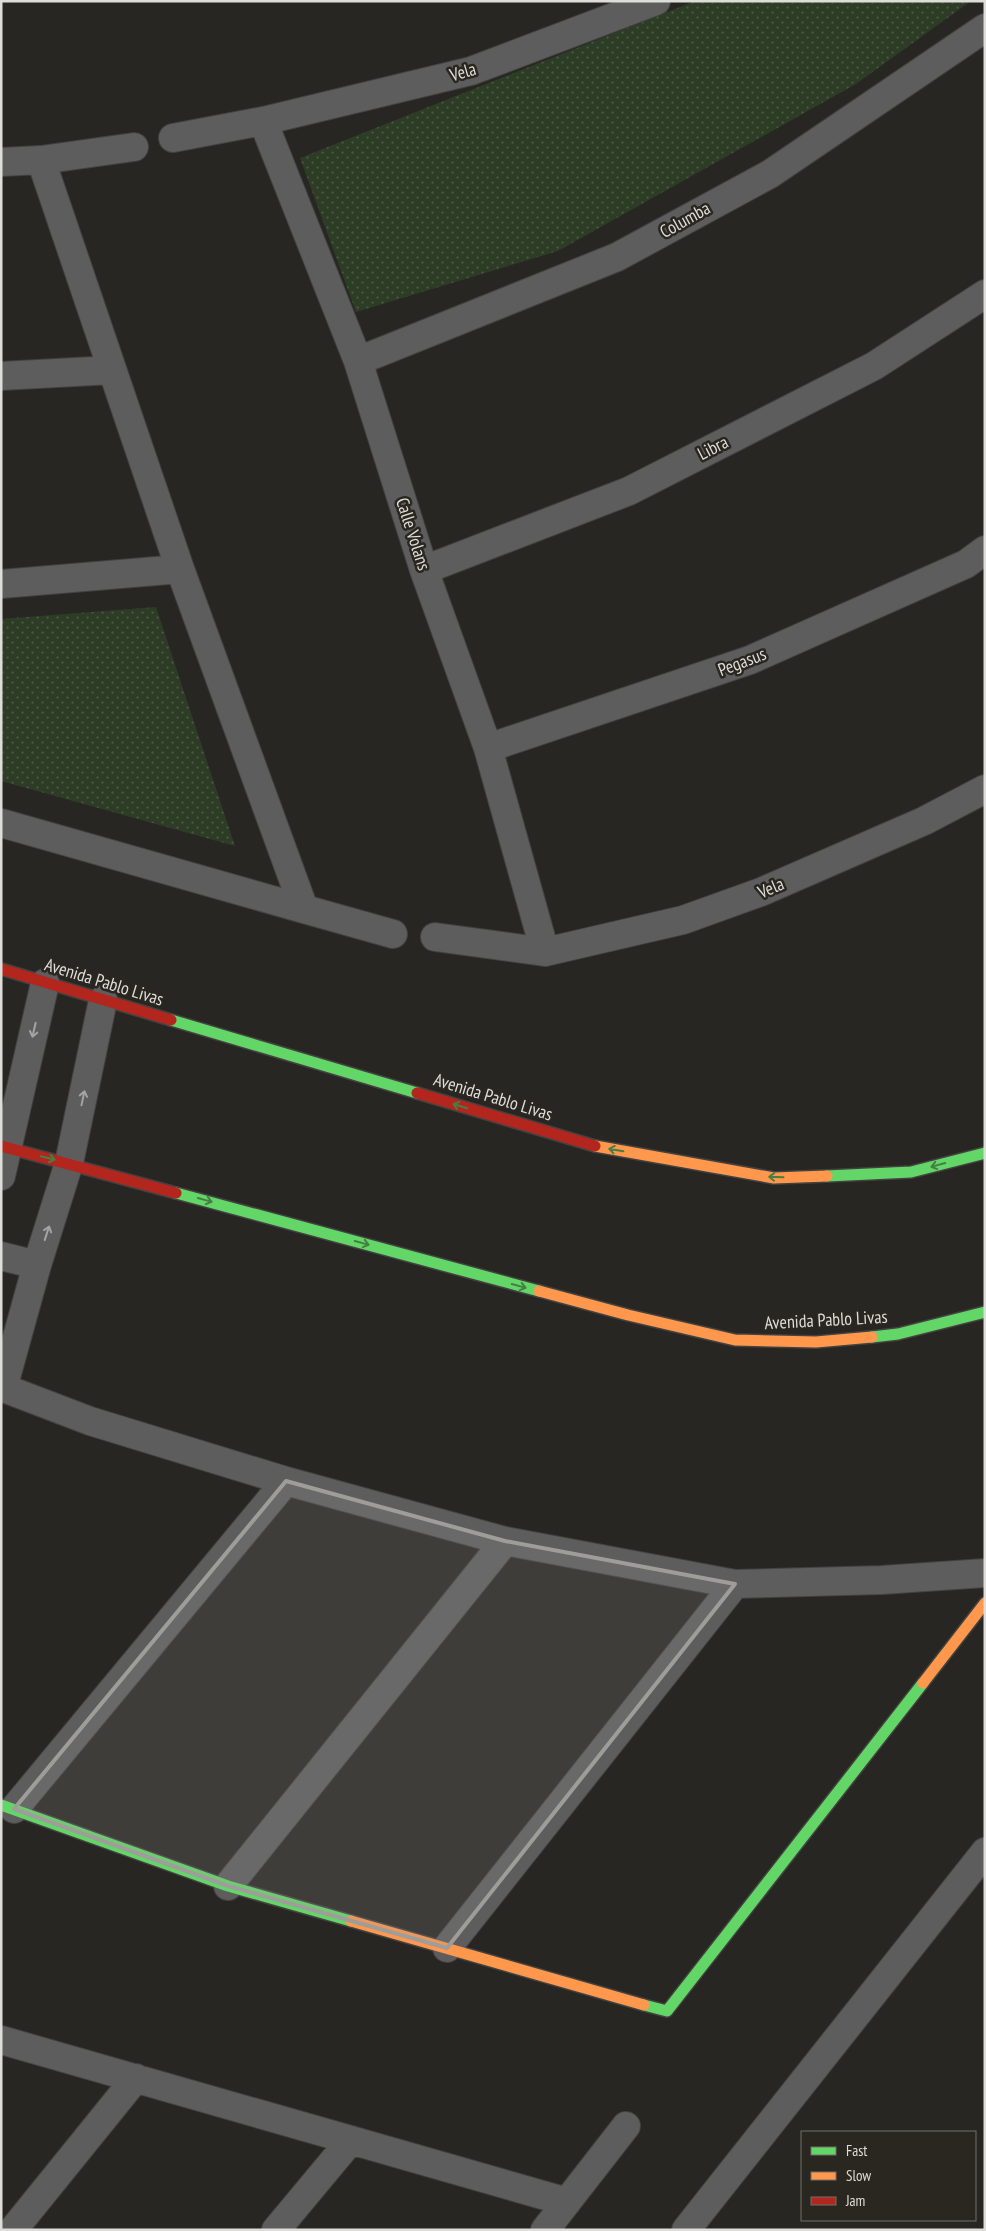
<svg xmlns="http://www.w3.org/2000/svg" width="986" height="2231" viewBox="0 0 986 2231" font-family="'PT Sans Narrow',sans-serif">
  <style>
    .grass { fill: url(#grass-dots) }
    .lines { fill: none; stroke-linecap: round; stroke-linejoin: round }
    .street-casing { stroke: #434240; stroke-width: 30 }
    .fast-casing { stroke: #434240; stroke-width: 14 }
    .slow-casing { stroke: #434240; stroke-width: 14 }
    .jam-casing { stroke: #434240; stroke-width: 14 }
    .street { stroke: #5d5d5e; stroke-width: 28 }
    .fast { stroke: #63d668; stroke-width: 11 }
    .slow { stroke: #ff974d; stroke-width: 11 }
    .jam { stroke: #b3261e; stroke-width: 11 }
    .oneway { stroke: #a4a3a2 }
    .oneway2 { stroke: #467e44 }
    .marked { fill: #9e9d99; fill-opacity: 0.2; stroke: #9e9d99; stroke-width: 4; stroke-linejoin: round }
    .labels { text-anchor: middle; stroke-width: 5; stroke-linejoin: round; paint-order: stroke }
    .street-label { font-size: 18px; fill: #deddd9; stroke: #292720 }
  </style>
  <defs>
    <pattern id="grass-dots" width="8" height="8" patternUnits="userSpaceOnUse" patternTransform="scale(1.25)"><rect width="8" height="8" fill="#2d3d25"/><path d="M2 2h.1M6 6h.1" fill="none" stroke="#4b5944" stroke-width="1.8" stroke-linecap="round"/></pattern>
  </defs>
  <rect width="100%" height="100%" fill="#272622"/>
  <!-- grass -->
  <path class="grass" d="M695,1H971L856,84L558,251L356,312L300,158Z
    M156,607L235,846L1,781V619Z"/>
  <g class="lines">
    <defs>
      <path id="street" d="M263,121L358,361L424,570L488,748L545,952
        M173,138L263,121L471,71L656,1
        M1,162L41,160L134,147
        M358,361L617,257L770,174L985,28
        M1,376L112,370
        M424,570L629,491L874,366L985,294
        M1,584L180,569
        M488,748L750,660L966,564L985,550
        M1,823L304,909L180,569L41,160
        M304,909L393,934
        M435,937L545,952L683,920L761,892L924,821L985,789
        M1,1176L45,983
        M1,1256L37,1265
        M1,1387L90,1421L286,1481L505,1541L735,1584L882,1580L985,1573
        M3,1388L37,1265L69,1163L103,1000
        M14,1809L286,1481
        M228,1886L505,1541
        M447,1948L735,1584
        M1,2040L567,2202
        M13,2230L136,2078
        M276,2230L351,2140
        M545,2230L626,2126
        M686,2230L985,1852"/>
      <path id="fast" d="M171,1020L417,1093
        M827,1176L911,1172L985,1153
        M176,1193L539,1291
        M872,1337L898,1334L985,1312
        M1,1805L228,1886L351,1921
        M644,2005L667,2011L923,1683"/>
      <path id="slow" d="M595,1146L774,1178L827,1176
        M539,1291L628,1315L735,1340L816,1342L872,1337
        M923,1683L985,1603
        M351,1921L644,2005"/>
      <path id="jam" d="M1,969L171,1020
        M417,1093L595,1146
        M1,1146L176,1193"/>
    </defs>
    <!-- street casing -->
    <use href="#street" class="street-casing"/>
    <!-- fast casing -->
    <use href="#fast" class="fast-casing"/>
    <!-- slow casing -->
    <use href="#slow" class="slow-casing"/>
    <!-- jam casing -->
    <use href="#jam" class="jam-casing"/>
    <!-- street -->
    <use href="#street" class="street"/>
    <!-- fast -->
    <use href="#fast" class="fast"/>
    <!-- slow -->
    <use href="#slow" class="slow"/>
    <!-- jam -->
    <use href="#jam" class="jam"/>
  </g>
  <!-- one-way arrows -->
  <defs><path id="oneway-shaft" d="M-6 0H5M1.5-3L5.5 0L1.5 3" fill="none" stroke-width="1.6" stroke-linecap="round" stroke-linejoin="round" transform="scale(1.25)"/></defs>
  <g class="oneway">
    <use href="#oneway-shaft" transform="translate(34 1030) rotate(103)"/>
    <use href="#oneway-shaft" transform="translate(83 1098) rotate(-78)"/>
    <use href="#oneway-shaft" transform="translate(47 1233) rotate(-72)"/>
  </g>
  <g class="oneway2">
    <use href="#oneway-shaft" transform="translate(460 1106) rotate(-163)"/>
    <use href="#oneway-shaft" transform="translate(616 1150) rotate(-170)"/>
    <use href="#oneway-shaft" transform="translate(48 1158) rotate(14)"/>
    <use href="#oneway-shaft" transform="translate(938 1165) rotate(165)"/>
    <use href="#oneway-shaft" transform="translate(776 1177) rotate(-178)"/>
    <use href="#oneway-shaft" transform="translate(205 1200) rotate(15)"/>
    <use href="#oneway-shaft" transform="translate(362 1243) rotate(15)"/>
    <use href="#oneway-shaft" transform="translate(519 1286) rotate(15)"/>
  </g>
  <!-- marked area -->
  <path class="marked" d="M286,1481L505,1541L735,1584L447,1948L228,1886L14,1809Z"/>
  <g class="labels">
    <!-- street labels -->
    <g class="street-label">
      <text transform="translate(463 72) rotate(-16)" y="6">Vela</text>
      <text transform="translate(685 220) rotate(-29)" y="6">Columba</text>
      <text transform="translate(713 448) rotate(-27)" y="6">Libra</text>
      <text transform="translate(413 534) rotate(72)" y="6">Calle Volans</text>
      <text transform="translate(742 662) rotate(-21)" y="6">Pegasus</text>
      <text transform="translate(771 888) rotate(-23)" y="6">Vela</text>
      <text transform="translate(104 982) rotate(17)" y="6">Avenida Pablo Livas</text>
      <text transform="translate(493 1097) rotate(17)" y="6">Avenida Pablo Livas</text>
      <text transform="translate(826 1320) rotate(-3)" y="6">Avenida Pablo Livas</text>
    </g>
  </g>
  <!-- border -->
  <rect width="986" height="2231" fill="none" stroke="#deddd9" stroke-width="5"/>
  <!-- legend -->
  <rect x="801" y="2131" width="175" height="90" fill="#292720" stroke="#71706a"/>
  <rect x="811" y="2147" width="25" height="8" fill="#63d668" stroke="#71706a"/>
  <text x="846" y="2156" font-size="15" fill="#deddd9">Fast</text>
  <rect x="811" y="2172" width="25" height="8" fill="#ff974d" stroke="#71706a"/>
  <text x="846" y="2181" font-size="15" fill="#deddd9">Slow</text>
  <rect x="811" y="2197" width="25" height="8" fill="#b3261e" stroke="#71706a"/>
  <text x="846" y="2206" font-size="15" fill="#deddd9">Jam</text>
</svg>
